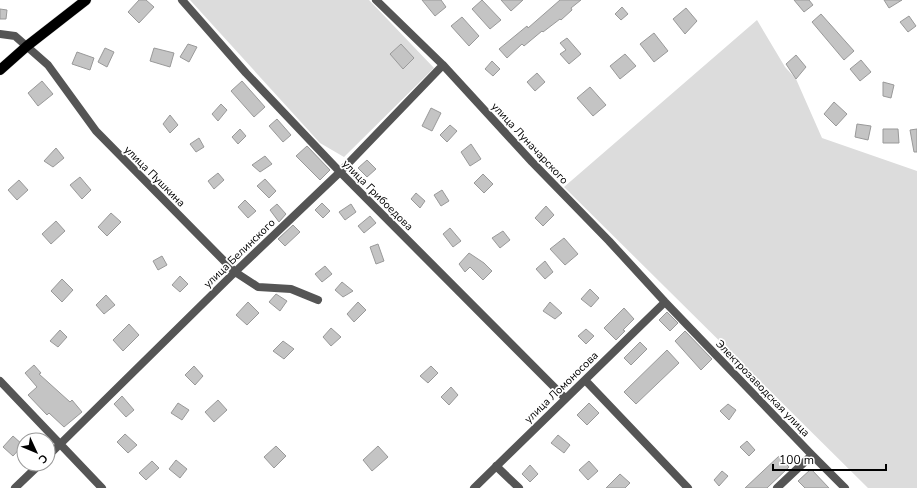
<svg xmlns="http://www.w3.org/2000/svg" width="917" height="488" viewBox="0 0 917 488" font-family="'Nunito Sans',sans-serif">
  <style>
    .green { fill: #dcdcdc }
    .building { fill: #c4c4c4; stroke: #999 }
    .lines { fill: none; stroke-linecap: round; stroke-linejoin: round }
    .primary-casing { stroke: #dbdbdb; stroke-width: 11 }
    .minor { stroke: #555; stroke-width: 8 }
    .primary { stroke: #000; stroke-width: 10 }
    .labels { text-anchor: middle; stroke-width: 3.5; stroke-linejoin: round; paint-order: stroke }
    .street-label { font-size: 11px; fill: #000; stroke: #fff }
  </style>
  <rect width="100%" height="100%" fill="#fff"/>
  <!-- green -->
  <path class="green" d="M190,0H369L434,68L344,157L320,143Z
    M757,20L785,67L796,79L822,138L917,171V488H868L564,187Z"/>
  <!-- building -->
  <path class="building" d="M139,0H146L154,7L139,23L128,12Z
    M422,0H441L446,7L435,16Z
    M482,0L501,20L490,29L472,9Z
    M501,0H523L511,11Z
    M560,0H581L571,8L572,10L561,20L560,19L543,32L542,31L524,46L522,44L507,58L499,49L527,26L528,28Z
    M794,0H809L813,5L804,12Z
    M884,0H902L889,8Z
    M622,7L628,14L621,20L615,14Z
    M686,8L697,21L685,34L673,19Z
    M0,9L7,10L6,19H0Z
    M821,14L854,51L844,60L812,22Z
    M909,16L916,26L908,32L900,22Z
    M462,17L479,36L469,46L451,26Z
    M654,33L668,51L654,62L640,44Z
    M567,38L581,54L569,64L560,54L566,50L560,43Z
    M188,44L197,47L189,62L180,57Z
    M401,44L414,58L403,69L390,54Z
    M105,48L114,52L107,67L98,62Z
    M154,48L174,53L170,67L150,61Z
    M77,52L94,58L90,70L72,64Z
    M625,54L636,66L620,79L610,66Z
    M796,55L806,67L796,79L786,64Z
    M861,60L871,72L860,81L850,69Z
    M492,61L500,69L493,76L485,69Z
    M537,73L545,82L535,91L527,82Z
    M42,81L53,94L38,106L28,93Z
    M242,81L265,107L254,117L231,91Z
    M883,82L894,85L891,98L883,96Z
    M590,87L606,105L593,116L577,98Z
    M834,102L847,114L836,126L824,114Z
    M221,104L227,110L218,121L212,114Z
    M431,108L441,113L432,131L422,126Z
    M170,115L178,125L170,133L163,124Z
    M277,119L291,135L283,142L269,126Z
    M857,124L871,126L868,140L855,137Z
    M450,125L457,131L447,142L440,135Z
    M240,129L246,136L238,144L232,137Z
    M883,129H898L899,143H883Z
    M917,129V152H914L910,130Z
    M199,138L204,147L196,152L190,144Z
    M471,144L481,159L470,166L461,152Z
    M307,146L330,170L320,180L296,156Z
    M56,148L64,158L53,167L44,161Z
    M265,156L272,164L260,172L252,165Z
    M367,160L376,169L367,177L358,168Z
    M218,173L224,180L214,189L208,181Z
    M483,174L493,184L484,193L474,183Z
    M80,177L91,190L82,199L70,185Z
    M265,179L276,191L269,198L257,186Z
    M19,180L28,190L17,200L8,190Z
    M442,190L449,201L441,206L434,195Z
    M416,193L425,201L420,208L411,199Z
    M245,200L256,211L248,218L238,207Z
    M322,203L330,211L323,218L315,210Z
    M277,204L286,214L279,222L270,210Z
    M351,204L356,212L345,220L339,212Z
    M546,206L554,215L543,226L535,218Z
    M111,213L121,222L107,236L98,227Z
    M370,216L376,223L364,233L358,226Z
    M56,221L65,231L51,244L42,234Z
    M293,225L300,232L285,246L278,239Z
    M450,228L461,241L453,247L443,234Z
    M503,231L510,240L500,248L492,238Z
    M564,238L578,254L565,265L550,249Z
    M378,244L384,261L376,264L370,247Z
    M469,253L484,263L492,271L483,280L470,267L465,272L459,264Z
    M162,256L167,265L158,270L153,261Z
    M545,261L553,272L545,279L536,269Z
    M325,266L332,274L322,282L315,274Z
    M180,276L188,284L180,292L172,285Z
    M62,279L73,290L62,302L51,291Z
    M342,282L353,291L343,297L335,290Z
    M590,289L599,298L591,307L581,299Z
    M276,294L287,301L280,311L269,302Z
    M106,295L115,305L104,314L96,305Z
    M248,302L259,313L247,325L236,315Z
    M358,302L366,310L354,322L347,314Z
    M550,302L562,313L555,319L543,311Z
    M624,308L634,319L623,330L625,331L616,340L604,328Z
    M667,312L678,323L670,331L659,320Z
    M129,324L139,335L123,351L113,340Z
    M331,328L341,337L331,346L323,337Z
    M586,329L594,336L586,344L578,336Z
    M60,330L67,337L58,347L50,341Z
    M685,331L712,359L701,370L675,341Z
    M283,341L294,349L284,359L273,351Z
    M640,342L647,349L631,365L624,358Z
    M667,350L679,363L636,404L624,392Z
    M34,365L41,373L39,374L70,402L72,400L82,412L64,427L49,413L47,415L28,395L37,387L25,373Z
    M194,366L203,376L195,385L185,375Z
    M431,366L438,373L428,383L420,376Z
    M451,387L458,395L449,405L441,397Z
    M122,396L134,410L126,417L114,404Z
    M218,400L227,410L214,422L205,412Z
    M178,403L189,410L182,420L171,413Z
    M589,403L599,413L587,425L577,415Z
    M728,404L736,410L729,420L720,411Z
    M125,434L137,445L128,453L117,442Z
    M558,435L570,445L564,453L551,443Z
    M13,436L23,445L13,456L3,447Z
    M747,441L755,450L749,456L740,447Z
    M276,446L286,456L274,468L264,457Z
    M378,446L388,457L372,471L363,460Z
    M779,456L789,467L767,488H745Z
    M176,460L187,469L180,478L169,469Z
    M152,461L159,468L146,480L139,473Z
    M589,461L598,471L588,480L579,470Z
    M530,465L538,474L530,482L522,474Z
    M811,469L829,488H805L798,481Z
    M722,471L728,476L719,486L714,480Z
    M620,474L630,483L625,488H606Z"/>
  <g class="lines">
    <defs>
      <path id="primary" d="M0,70L27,46L86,0"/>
    </defs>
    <!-- primary casing -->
    <use href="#primary" class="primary-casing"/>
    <!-- minor -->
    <path class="minor" d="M182,0L246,73L340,172L565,398
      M376,0L443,65L532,162L609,241L665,302L812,455L845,488
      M0,34L15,36L48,65L96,131L235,272L258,287L291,289L318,300
      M585,380L688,488
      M0,381L102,488
      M48,456L235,272L340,172L443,65
      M496,466L519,488
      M15,488L40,464
      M474,488L665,302
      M777,488L812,455"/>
    <!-- primary -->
    <use href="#primary" class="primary"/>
  </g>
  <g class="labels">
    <!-- street labels -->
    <g class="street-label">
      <text transform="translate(530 143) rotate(47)" y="4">улица Луначарского</text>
      <text transform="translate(155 176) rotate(45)" y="4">улица Пушкина</text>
      <text transform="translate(378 195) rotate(45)" y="4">улица Грибоедова</text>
      <text transform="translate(239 253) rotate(-44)" y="4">улица Белинского</text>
      <text transform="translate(561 387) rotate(-44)" y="4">улица Ломоносова</text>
      <text transform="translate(763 388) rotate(46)" y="4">Электрозаводская улица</text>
    </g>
  </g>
  <!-- north arrow -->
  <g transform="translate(36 452) rotate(134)"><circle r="19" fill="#ffffff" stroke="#999999"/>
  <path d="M0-3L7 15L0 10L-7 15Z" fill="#000000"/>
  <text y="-6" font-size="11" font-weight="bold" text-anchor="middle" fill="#000000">С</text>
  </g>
  <!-- scale -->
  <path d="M773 464v6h113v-6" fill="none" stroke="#000000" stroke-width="2"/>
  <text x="779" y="464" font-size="12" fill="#000000" stroke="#ffffff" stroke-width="3" paint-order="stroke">100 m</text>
</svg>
